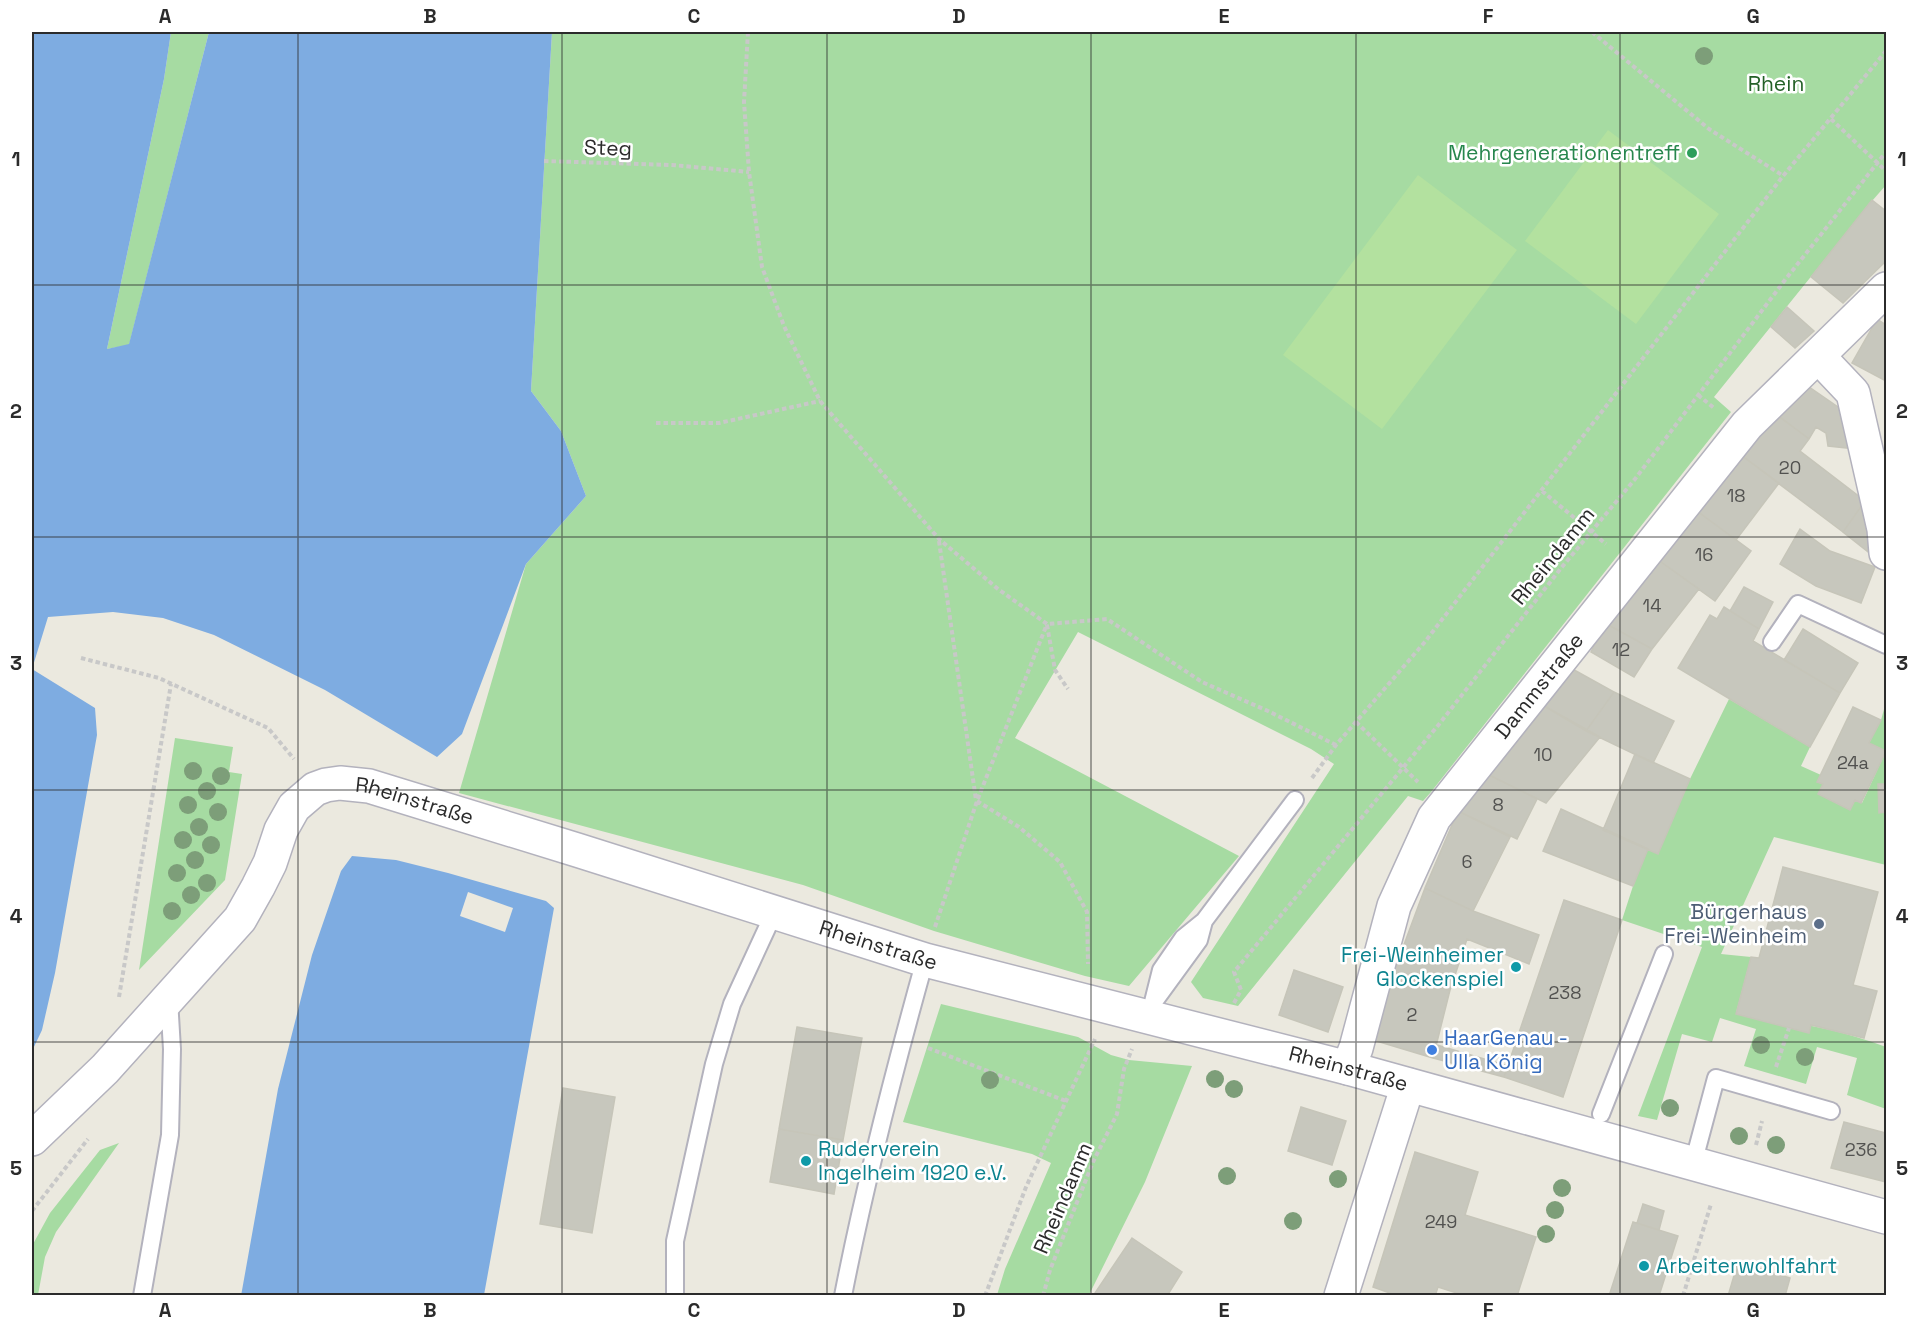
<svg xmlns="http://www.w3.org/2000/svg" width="1918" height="1327" viewBox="0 0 1918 1327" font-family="'Space Grotesk',sans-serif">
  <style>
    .green { fill: #a6dba2 }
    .pitch { fill: #b3e19f }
    .water { fill: #7eace1 }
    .pier { fill: #ebe9df }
    .building { fill: #c7c7bd; stroke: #c6c5b9; stroke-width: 1.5 }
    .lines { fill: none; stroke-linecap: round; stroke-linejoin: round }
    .lane-casing { stroke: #b3b2bd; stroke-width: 20 }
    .street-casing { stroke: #b3b2bd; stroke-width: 36 }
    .secondary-casing { stroke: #b3b2bd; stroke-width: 36 }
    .path { stroke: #c8c8c8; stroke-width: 4; stroke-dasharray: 4.5 3; stroke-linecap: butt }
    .lane { stroke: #fff; stroke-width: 16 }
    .street { stroke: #fff; stroke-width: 33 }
    .secondary { stroke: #fff; stroke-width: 33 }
    .tree { fill: #7d9e79 }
    .grid { fill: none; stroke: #2b2b2b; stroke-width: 1.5; stroke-opacity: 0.55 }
    .leisure-dot { fill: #2e9e5b; stroke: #fff; stroke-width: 2 }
    .service-dot { fill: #5c6f8a; stroke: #fff; stroke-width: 2 }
    .culture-dot { fill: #0f9aa8; stroke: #fff; stroke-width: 2 }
    .shop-dot { fill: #3f7fe0; stroke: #fff; stroke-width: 2 }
    .labels { text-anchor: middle; stroke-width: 5; stroke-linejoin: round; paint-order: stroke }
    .number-label { font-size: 18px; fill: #525250 }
    .park-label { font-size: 21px; fill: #236026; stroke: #fff }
    .street-label { font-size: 21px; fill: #2b2b2b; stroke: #fff }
    .leisure-label { font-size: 21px; fill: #27864d; stroke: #fff; text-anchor: end }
    .service-label { font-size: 21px; fill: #4e5e75; stroke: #fff; text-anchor: end }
    .culture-label { font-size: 21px; fill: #0d838f; stroke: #fff; text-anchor: start }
    .shop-label { font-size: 21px; fill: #366cbe; stroke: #fff; text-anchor: start }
    .neatline { fill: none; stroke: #2b2b2b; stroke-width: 2 }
    .grid-label { font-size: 20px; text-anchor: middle; font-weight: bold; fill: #2b2b2b }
  </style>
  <rect width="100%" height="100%" fill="#ebe9df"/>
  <!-- green -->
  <path class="green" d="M171,32H209L129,345L107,349L164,79Z
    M552,32H1886V185L1872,201L1714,397L1731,412L1431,792L1423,801L1408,796L1238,1006L1203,998L1191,982L1334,764L1311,749L1078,632L1015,738L1239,856L1129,986L1085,976L934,931L803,885L459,793L526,564L586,496L561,431L531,391Z
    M1729,699L1810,747L1801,766L1821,775L1817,782L1823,784L1818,794L1850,810L1855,800L1862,803L1886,751L1869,743L1881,720L1886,702V865L1774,837L1721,954L1751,957L1736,1013C1787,1021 1838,1028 1886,1047V1109L1847,1095L1857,1058L1817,1047L1806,1084L1744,1066L1756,1029L1720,1018L1712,1042L1682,1034L1657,1120L1638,1116L1702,947L1622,920L1633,886L1648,849L1658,853L1690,779Z
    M175,738L233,747L229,772L242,774L225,880L139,970Z
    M941,1004L1078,1037L1111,1055L1129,1060L1192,1066L1145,1182L1089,1295H997L1005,1269L1051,1163L1032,1154L903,1122Z
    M119,1143L56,1232L45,1257L38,1295H32V1246L50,1213L100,1150Z"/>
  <!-- pitch -->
  <path class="pitch" d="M1608,130L1719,214L1636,324L1525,241Z
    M1418,175L1517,250L1382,429L1283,355Z"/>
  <!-- water -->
  <path class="water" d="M32,32H171L164,79L107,349L129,344L209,32H552L531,391L561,431L586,496L526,564L462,734L437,757L325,690L214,635L163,618L113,612L48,617L32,669L95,708L97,735L55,973L42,1030L32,1051Z
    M352,856L396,860L448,873L546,901L554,908L484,1295L241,1296L278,1089L312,955L341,871Z"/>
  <!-- pier -->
  <path class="pier" d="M468,892L513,908L505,932L460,916Z"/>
  <!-- building -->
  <path class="building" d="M1872,200L1886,211V261L1843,303L1811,277Z
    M1787,307L1814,331L1795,348L1771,327Z
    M1877,319L1886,325V381L1852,363Z
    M1802,382L1848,414L1855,449L1828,446L1826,433L1816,427L1809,439L1773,412Z
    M1773,412L1809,439L1800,451L1865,501L1843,532L1737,452Z
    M1737,452L1779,483L1736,540L1693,508Z
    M1865,501L1872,555L1843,532Z
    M1693,508L1751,551L1715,601L1657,559Z
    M1800,529L1830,551L1875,567L1861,603L1816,586L1780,564Z
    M1657,559L1699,589L1652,649L1605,623Z
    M1744,587L1773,602L1759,629L1730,611Z
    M1724,607L1759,629L1753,641L1840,693L1810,747L1678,668L1710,615L1717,619Z
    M1605,623L1652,649L1634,677L1591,652Z
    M1803,629L1858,663L1840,693L1784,660Z
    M1567,666L1614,692L1586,731L1539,703Z
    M1614,692L1674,721L1653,763L1586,731Z
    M1539,703L1600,737L1546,803L1487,774Z
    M1853,707L1881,720L1869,743L1886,751L1861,803L1855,800L1850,810L1818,794L1823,784L1817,782Z
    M1635,754L1690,779L1658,854L1603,830Z
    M1487,774L1537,799L1517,839L1458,811Z
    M1878,784H1886V812L1879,813Z
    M1561,809L1648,849L1633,886L1543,851Z
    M1458,811L1510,837L1473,911L1425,888Z
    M1783,867L1878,892L1853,985L1877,991L1864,1038L1811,1025L1809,1033L1736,1014L1751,957L1759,958Z
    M1425,888L1473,911L1539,935L1529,964L1467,939L1450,990L1392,977Z
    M1564,900L1622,920L1563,1097L1504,1077Z
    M1294,970L1343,987L1328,1032L1279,1015Z
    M1392,977L1450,990L1433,1058L1373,1040Z
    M797,1027L862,1038L843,1140L779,1129Z
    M1437,1045L1508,1066L1504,1077L1433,1058Z
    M563,1088L615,1097L592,1233L540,1224Z
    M1301,1107L1346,1121L1332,1165L1288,1151Z
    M1844,1122L1886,1133V1182L1831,1168Z
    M779,1129L843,1140L834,1194L770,1182Z
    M1415,1152L1478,1172L1465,1215L1536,1237L1517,1296H1466L1438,1287L1435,1296H1398L1373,1287Z
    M1643,1204L1664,1211L1659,1230L1637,1223Z
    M1633,1222L1678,1236L1659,1296H1609Z
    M1132,1238L1182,1272L1167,1296H1093Z
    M1738,1262L1790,1278L1785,1296H1728Z"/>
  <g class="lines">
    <defs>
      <path id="lane" d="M1772,642L1798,604L1886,645
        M1156,999L1199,940L1204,921
        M1153,1002L1161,970L1183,938L1204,921L1295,800
        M1601,1114L1664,954
        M1693,1164L1716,1078L1831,1111
        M142,1296L170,1135L172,1049L169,999
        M675,1296V1241L714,1064L732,1004L774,913
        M843,1296C865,1183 894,1071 925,960"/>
      <g id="street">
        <path d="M1818,356L1853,393L1884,529L1886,553"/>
        <path id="s1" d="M1348,1068L1356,1048L1394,906L1434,818L1747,425L1886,289"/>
        <path d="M1341,1296L1408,1085"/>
      </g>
      <g id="secondary">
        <path id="s2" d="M32,1139L105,1069L240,919L258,887L270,863L281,830L294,807L315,789L326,785L340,783L369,786L577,850L925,960L1348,1068L1886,1217"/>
      </g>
    </defs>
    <!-- lane casing -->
    <use href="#lane" class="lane-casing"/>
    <!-- street casing -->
    <use href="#street" class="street-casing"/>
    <!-- secondary casing -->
    <use href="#secondary" class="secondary-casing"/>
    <!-- path -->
    <path class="path" d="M748,32L744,102L749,172L762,267L784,326L820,401L939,539L998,589L1047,624L1107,619L1202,682L1268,711L1336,745
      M1592,32L1709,129L1782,175
      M1831,119L1886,171
      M544,161L672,165L749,172
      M1698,395L1714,408
      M656,423H719L820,401
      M1542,491L1606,544
      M939,541L976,800
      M1047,625L1055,670L1068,689
      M81,658L159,678L268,728L294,759
      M1356,722L1418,782
      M1312,778L1336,745L1424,643L1783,176L1886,51
      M977,801L1019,827L1060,862L1087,912L1088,964
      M935,927L977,801L1047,624
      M119,997L171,684
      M1234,1003L1241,990L1234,972L1440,723L1562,567L1635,479L1785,280L1886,152
      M928,1048L1066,1101
      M1776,1067L1789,1028
      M1756,1145L1762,1121
      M32,1211L88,1139
      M985,1296L1026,1187L1095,1039
      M1043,1296L1050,1270L1093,1162L1117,1114L1124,1069L1132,1049
      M1683,1296L1711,1204"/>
    <!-- lane -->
    <use href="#lane" class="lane"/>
    <!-- street -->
    <use href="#street" class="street"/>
    <!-- secondary -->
    <use href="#secondary" class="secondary"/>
  </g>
  <!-- trees -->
  <g class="tree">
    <circle cx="1704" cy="56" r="9"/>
    <circle cx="193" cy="771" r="9"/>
    <circle cx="221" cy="776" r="9"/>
    <circle cx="207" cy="791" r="9"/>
    <circle cx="188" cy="805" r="9"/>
    <circle cx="218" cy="812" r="9"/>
    <circle cx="199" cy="827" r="9"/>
    <circle cx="183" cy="840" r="9"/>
    <circle cx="211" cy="845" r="9"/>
    <circle cx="195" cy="860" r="9"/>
    <circle cx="177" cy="873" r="9"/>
    <circle cx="207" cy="883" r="9"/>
    <circle cx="191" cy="895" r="9"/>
    <circle cx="172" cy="911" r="9"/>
    <circle cx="1761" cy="1045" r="9"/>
    <circle cx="1805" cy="1057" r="9"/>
    <circle cx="1215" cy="1079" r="9"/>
    <circle cx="990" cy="1080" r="9"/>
    <circle cx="1234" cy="1089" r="9"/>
    <circle cx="1670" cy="1108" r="9"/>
    <circle cx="1739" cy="1136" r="9"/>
    <circle cx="1776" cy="1145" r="9"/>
    <circle cx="1227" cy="1176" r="9"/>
    <circle cx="1338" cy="1179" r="9"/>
    <circle cx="1562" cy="1188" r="9"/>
    <circle cx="1555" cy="1210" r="9"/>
    <circle cx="1293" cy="1221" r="9"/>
    <circle cx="1546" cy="1234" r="9"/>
  </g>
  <!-- grid -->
  <path class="grid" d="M298,32V1296M562,32V1296M827,32V1296M1091,32V1296M1356,32V1296M1620,32V1296M32,285H1886M32,537H1886M32,790H1886M32,1042H1886"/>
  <!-- markers -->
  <circle class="leisure-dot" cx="1692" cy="153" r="6"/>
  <circle class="service-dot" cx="1819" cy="924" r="6"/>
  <g class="culture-dot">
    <circle cx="1516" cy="967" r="6"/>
    <circle cx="806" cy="1161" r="6"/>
    <circle cx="1644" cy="1266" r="6"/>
  </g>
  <circle class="shop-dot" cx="1432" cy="1050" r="6"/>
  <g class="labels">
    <!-- number labels -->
    <g class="number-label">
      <text x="1790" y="474">20</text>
      <text x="1736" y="502">18</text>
      <text x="1704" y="561">16</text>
      <text x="1652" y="612">14</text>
      <text x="1621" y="656">12</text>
      <text x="1543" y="761">10</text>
      <text x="1853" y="769">24a</text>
      <text x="1498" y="811">8</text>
      <text x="1467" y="868">6</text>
      <text x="1565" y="999">238</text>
      <text x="1412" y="1021">2</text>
      <text x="1861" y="1156">236</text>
      <text x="1441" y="1228">249</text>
    </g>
    <!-- park labels -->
    <g class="park-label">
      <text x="1776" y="91">Rhein</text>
    </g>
    <!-- street labels -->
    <g class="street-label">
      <text transform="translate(608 148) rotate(2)" y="7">Steg</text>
      <text transform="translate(1553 556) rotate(-51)" y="7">Rheindamm</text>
      <text dy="7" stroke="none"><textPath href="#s1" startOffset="434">Dammstraße</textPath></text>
      <text dy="7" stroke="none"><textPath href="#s2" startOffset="558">Rheinstraße</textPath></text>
      <text dy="7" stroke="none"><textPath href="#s2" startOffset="1044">Rheinstraße</textPath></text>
      <text dy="7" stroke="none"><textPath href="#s2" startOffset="1530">Rheinstraße</textPath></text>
      <text transform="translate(1063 1198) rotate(-67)" y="7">Rheindamm</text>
    </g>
    <!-- leisure labels -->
    <g class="leisure-label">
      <text x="1680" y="160">Mehrgenerationentreff</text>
    </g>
    <!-- service labels -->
    <g class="service-label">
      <text x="1807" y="919">Bürgerhaus<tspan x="1807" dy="24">Frei-Weinheim</tspan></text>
    </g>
    <!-- culture labels -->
    <g class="culture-label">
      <text x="1504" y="962" text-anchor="end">Frei-Weinheimer<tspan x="1504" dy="24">Glockenspiel</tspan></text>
      <text x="818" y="1156">Ruderverein<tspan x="818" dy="24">Ingelheim 1920 e.V.</tspan></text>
      <text x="1656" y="1273">Arbeiterwohlfahrt</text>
    </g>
    <!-- shop labels -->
    <g class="shop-label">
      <text x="1444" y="1045">HaarGenau -<tspan x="1444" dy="24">Ulla König</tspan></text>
    </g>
  </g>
  <!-- border -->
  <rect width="1918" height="1327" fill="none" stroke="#ffffff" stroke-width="66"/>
  <rect x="33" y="33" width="1852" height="1261" class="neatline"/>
  <g class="grid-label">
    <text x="165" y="23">A</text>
    <text x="430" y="23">B</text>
    <text x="694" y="23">C</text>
    <text x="959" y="23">D</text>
    <text x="1224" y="23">E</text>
    <text x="1488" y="23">F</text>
    <text x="1753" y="23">G</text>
    <text x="16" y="166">1</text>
    <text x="1902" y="166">1</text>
    <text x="16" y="418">2</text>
    <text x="1902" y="418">2</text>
    <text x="16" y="670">3</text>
    <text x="1902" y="670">3</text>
    <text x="16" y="923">4</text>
    <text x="1902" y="923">4</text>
    <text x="16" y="1175">5</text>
    <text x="1902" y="1175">5</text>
    <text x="165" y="1317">A</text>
    <text x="430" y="1317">B</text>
    <text x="694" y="1317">C</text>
    <text x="959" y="1317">D</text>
    <text x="1224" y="1317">E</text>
    <text x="1488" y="1317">F</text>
    <text x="1753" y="1317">G</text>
  </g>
</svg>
